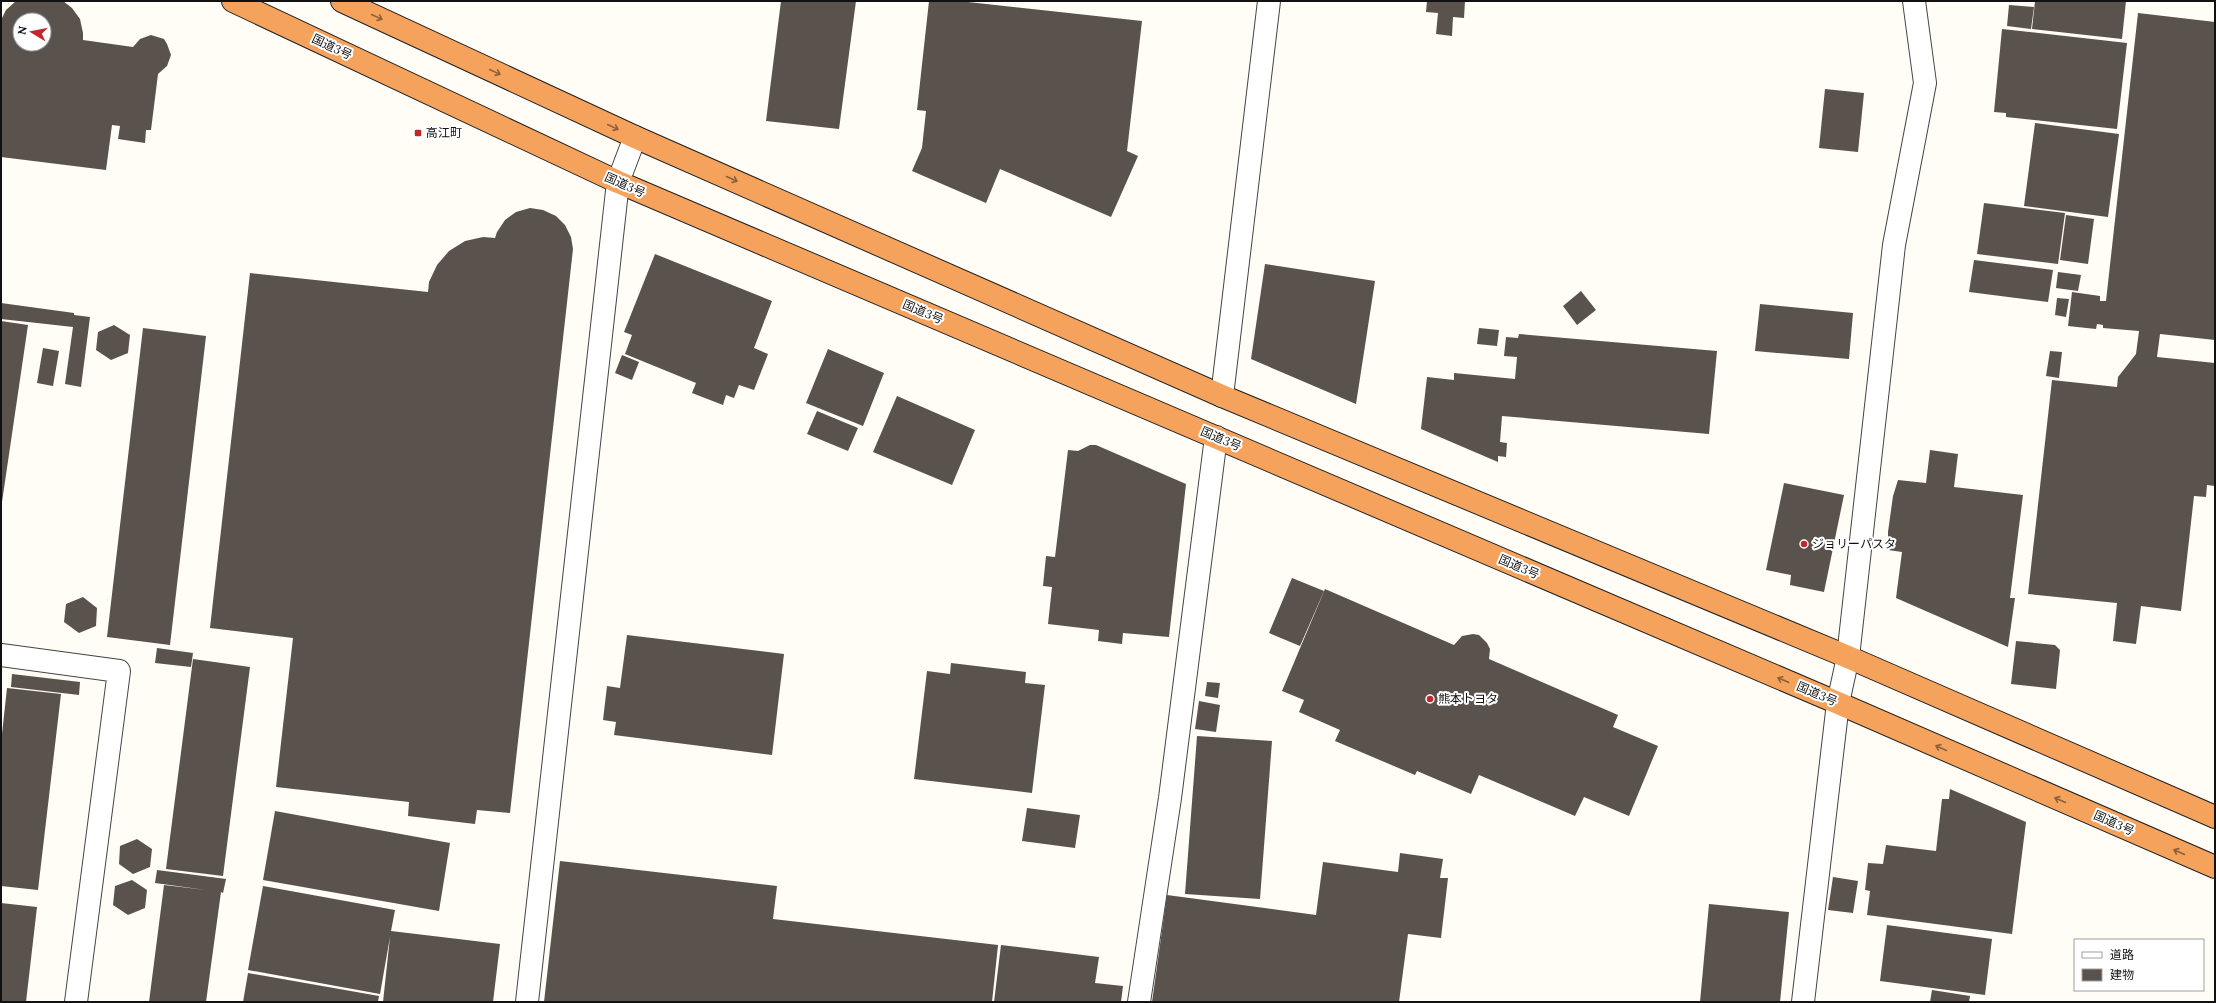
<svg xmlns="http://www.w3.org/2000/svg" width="2216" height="1003" viewBox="0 0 2216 1003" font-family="Lora,'Noto Sans JP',serif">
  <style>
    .building { fill: #5a524d; fill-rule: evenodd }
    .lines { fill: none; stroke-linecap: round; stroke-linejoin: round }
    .minor-casing { stroke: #444; stroke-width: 24 }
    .highway-casing { stroke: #222; stroke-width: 24 }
    .minor { stroke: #fff; stroke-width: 22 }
    .highway { stroke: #f5a25d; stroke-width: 22 }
    .oneway { stroke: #8e613b }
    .poi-dot { fill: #c4262e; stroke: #fff; stroke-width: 1.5 }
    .labels { text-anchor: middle; stroke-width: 4; stroke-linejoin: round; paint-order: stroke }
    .street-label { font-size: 12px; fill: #111; stroke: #fff }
    .poi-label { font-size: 12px; fill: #111; stroke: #fff; text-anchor: start }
  </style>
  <rect width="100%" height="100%" fill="#fffdf5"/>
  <!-- building -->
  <path class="building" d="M16,1H63L72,8L80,19L83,33V40L133,47L140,39L151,35L164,39L167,44L171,55L167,66L158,74L151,130H146L145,143L118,139L120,126L112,125L106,170L1,157V20L6,10ZM20,20H44V44H20Z
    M781,1H856L839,129L766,121Z
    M929,1H959L1142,21L1127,151L1138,156L1111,217L1000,169L986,203L912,171L922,148L926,111L917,110Z
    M1427,1H1465L1464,18L1453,17L1452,36L1436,34L1438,13L1426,12Z
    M2035,1H2126L2122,39L2032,29Z
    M2009,5L2034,7L2031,29L2007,26Z
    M2138,13L2215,22V340L2160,334L2157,357L2215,363V486L2207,485L2206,497L2194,496L2181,611L2141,606L2136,644L2113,641L2117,603L2028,594L2052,380L2117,387L2118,377L2136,354L2139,331L2103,328V325L2097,324L2096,329L2068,326L2072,292L2100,296V301H2106Z
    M2002,29L2127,43L2117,129L2006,117V113L1994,112Z
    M1825,89L1864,93L1858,152L1819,148Z
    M2035,123L2119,134L2108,217L2024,206Z
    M1984,203L2065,213L2058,264L1977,254Z
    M530,208L543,210L556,216L565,225L571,237L573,249L510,813L477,810L475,824L408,816L409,802L276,787L293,638L210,628L250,273L428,292L429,282L437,265L449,251L465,241L483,237L495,238L497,232L505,220L516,212Z
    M2066,215L2094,219L2088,264L2060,260Z
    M655,254L772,301L754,348L768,354L754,390L739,385L734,398L726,395L723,405L692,393L696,383L625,354L632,335L624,332Z
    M1974,260L2053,270L2048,302L1969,292Z
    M1265,264L1375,281L1356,404L1251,359Z
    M2058,272L2081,275L2078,291L2056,288Z
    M1581,291L1596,310L1577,325L1563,306Z
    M2057,298L2069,299L2066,317L2055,315Z
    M1,303L74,313V315L90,317L81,387L65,384L73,327L1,319Z
    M1760,304L1853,313L1849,359L1755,351Z
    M1,321L28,325L2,502H1Z
    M114,325L130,335L128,353L111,360L96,350L98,332Z
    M143,328L206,336L170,645L107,637Z
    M1479,328L1499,330L1497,346L1477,344Z
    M1519,334L1717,351L1709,434L1502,416L1500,442L1507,443L1506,457L1498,456V462L1421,429L1427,377L1454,380V373L1515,379L1517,357L1504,356L1506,337L1518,338Z
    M43,348L59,351L53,386L37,383Z
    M828,349L884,373L863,426L806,403Z
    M2050,351L2062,352L2059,378L2046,376Z
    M622,355L639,362L632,380L615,373Z
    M897,396L975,430L952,485L873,452Z
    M817,411L858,428L848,451L807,434Z
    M1090,445H1096L1186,484L1169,637L1123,633L1122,644L1098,641L1099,630L1048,624L1052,587L1043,586L1046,556L1055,557L1068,450L1078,451Z
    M1930,450L1958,454L1954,487L2023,495L2010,598H2015L2008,647L1896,598L1902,552L1888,550V532L1893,496L1898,480L1926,483Z
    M1784,483L1844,495L1824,592L1790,585L1791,575L1766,570Z
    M1292,578L1324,591L1300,646L1269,633Z
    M1325,589L1454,645L1462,636L1473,634L1479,635L1487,643L1490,649L1489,659L1618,715L1613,727L1658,746L1629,816L1584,797L1575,816L1479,775L1471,794L1417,771L1415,775L1335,741L1340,730L1299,712L1304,700L1282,691Z
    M83,597L97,608L96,626L79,633L64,622L66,604Z
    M627,635L784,654L772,755L614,735L616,722L603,720L607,686L620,688Z
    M2016,641L2055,645L2060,650L2056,689L2011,684Z
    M157,648L193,653L191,667L155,663Z
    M193,659L250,667L223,876L166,869Z
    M951,663L1026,672L1025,683L1045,685L1032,793L914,779L927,671L950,674Z
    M12,674L80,682L79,695L11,687Z
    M1207,682L1220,683L1218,698L1205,696Z
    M7,688L61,694L38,890L1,886V743Z
    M1199,701L1220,705L1216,732L1195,729Z
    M1197,736L1272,741L1260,899L1185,894Z
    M1950,789L2026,822L2012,934L1867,915L1870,891L1865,890L1868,863L1883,864L1886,845L1936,851L1942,799H1949Z
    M1027,808L1080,815L1075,848L1022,841Z
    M275,811L450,843L439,911L263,880Z
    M137,839L152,849L150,867L133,874L119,864L120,846Z
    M1400,853L1443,859L1440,878H1448L1441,938L1408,934L1399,1002H1152L1167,895L1316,915L1323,862L1398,872Z
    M560,861L777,886L773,919L998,945L992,1002H544Z
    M157,870L226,879L223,893L221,892L206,1002H149L164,885L206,890L155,883Z
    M1833,877L1858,881L1853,913L1828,910Z
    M132,880L147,890L145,908L128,915L113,905L115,886Z
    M263,886L395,910L391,931L500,944L493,1002H383L390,937L380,994L248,970Z
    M1,903L37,907L26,1002H1Z
    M1709,904L1789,912L1780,1002H1700Z
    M1887,925L1992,939L1985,995L1880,981Z
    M1001,945L1099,957L1095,983L1123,986L1121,1002H994Z
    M248,973L379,996L378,1002H243Z
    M1932,990L1970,996L1969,1002H1930Z"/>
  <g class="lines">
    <defs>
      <path id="minor" d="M1222,396L1269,1
        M1,655L119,671L76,1002
        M527,1002L618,182L635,137
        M1139,1002L1170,798L1216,437
        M1803,1002L1838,703L1848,657L1894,245L1925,83L1914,1"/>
      <path id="highway" d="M233,1L618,182L1838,703L2215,867
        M342,1L635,137L1222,396L1848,657L2215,817"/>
    </defs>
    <!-- minor casing -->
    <use href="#minor" class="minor-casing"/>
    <!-- highway casing -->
    <use href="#highway" class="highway-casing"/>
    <!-- minor -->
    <use href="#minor" class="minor"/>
    <!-- highway -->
    <use href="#highway" class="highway"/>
  </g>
  <!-- one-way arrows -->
  <defs><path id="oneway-shaft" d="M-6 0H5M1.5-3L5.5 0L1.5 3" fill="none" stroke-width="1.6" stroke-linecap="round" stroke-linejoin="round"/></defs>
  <g class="oneway">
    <use href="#oneway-shaft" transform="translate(377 17) rotate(25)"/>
    <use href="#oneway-shaft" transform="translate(495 72) rotate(25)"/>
    <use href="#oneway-shaft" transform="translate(613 127) rotate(25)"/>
    <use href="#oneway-shaft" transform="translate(732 179) rotate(24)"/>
    <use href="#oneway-shaft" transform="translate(1783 680) rotate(-157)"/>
    <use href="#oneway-shaft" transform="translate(1941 748) rotate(-156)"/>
    <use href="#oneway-shaft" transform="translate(2060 800) rotate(-156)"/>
    <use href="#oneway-shaft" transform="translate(2179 852) rotate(-156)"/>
  </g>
  <!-- markers -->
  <g class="poi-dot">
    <rect x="414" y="129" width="8" height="8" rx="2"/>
    <circle cx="1804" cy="544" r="4"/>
    <circle cx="1430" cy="699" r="4"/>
  </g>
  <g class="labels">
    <!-- street labels -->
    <g class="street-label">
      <text transform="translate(332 47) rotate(25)" y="4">国道3号</text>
      <text transform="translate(625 185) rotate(24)" y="4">国道3号</text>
      <text transform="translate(923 312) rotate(23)" y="4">国道3号</text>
      <text transform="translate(1221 439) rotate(23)" y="4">国道3号</text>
      <text transform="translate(1519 567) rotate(23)" y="4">国道3号</text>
      <text transform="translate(1817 694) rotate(23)" y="4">国道3号</text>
      <text transform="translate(2114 823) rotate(24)" y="4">国道3号</text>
    </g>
    <!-- poi labels -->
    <g class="poi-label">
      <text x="426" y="137">高江町</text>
      <text x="1812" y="548">ジョリーパスタ</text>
      <text x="1438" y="703">熊本トヨタ</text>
    </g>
  </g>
  <!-- border -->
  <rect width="2216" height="1003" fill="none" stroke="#111111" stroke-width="4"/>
  <!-- legend -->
  <rect x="2074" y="939" width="130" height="52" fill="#ffffff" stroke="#a0a0a0"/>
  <rect x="2082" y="952" width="20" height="6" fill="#ffffff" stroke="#a0a0a0"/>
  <text x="2110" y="959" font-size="12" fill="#111111">道路</text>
  <rect x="2082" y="969" width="20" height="12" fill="#5a524d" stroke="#a0a0a0"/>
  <text x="2110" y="979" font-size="12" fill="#111111">建物</text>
  <!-- north arrow -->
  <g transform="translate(32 32) rotate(280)"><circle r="19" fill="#ffffff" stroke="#a0a0a0"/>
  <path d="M0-3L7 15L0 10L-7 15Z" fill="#c4262e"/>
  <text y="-6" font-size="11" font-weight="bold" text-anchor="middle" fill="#111111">N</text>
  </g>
</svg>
